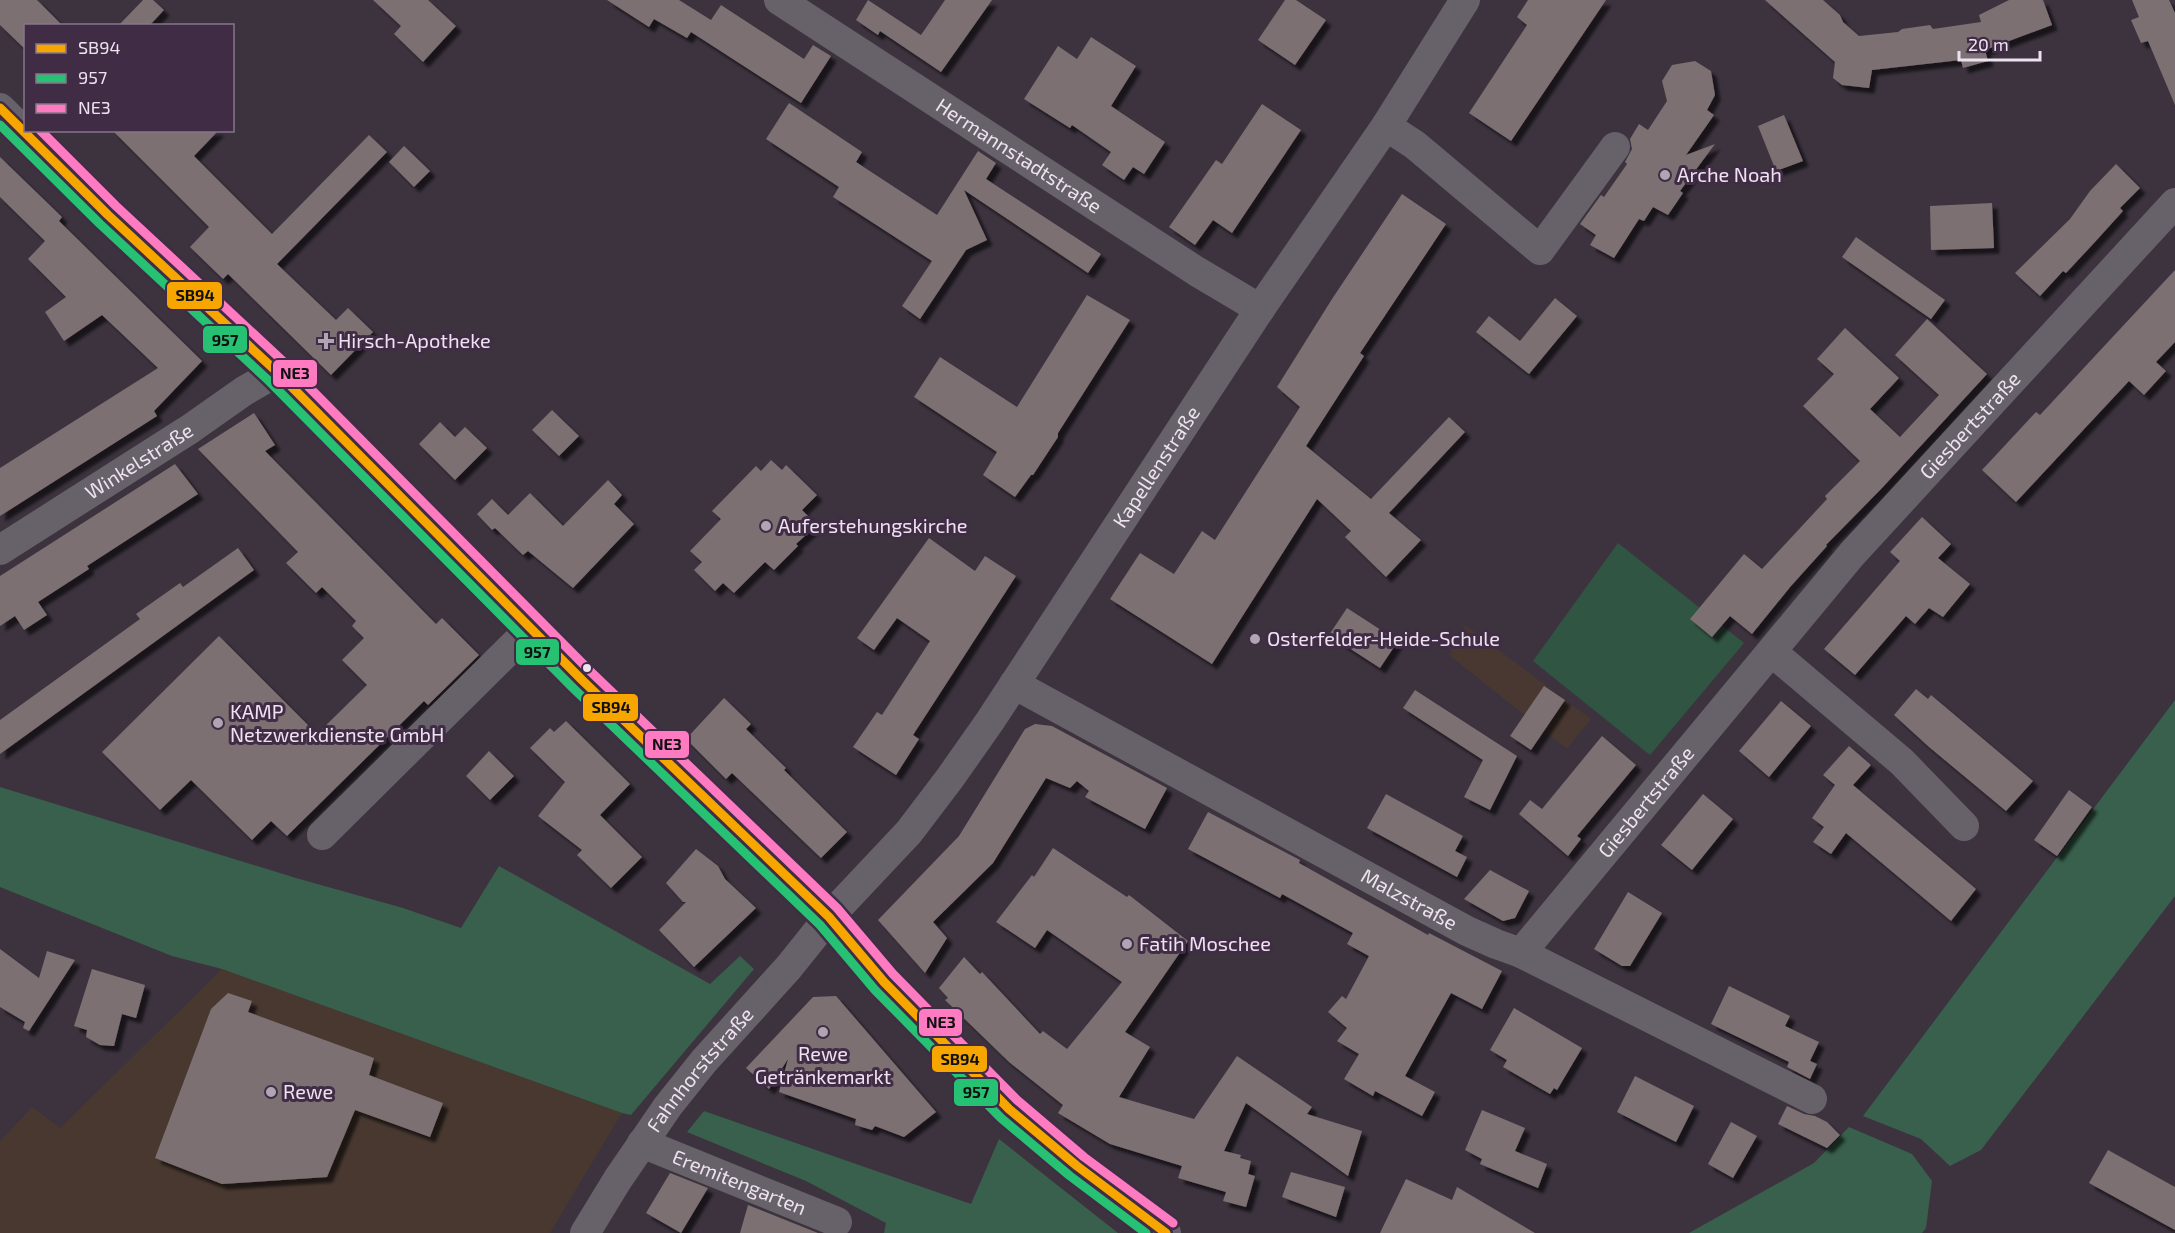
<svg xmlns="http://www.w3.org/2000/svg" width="2175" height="1233" viewBox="0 0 2175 1233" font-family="'Exo 2',sans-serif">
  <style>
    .commercial { fill: #483830 }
    .industrial { fill: #483831 }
    .green { fill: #315543 }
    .forest { fill: #38604c }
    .building { fill: #7d6f72; filter: url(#shadow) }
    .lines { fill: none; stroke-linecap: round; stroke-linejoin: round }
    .minor { stroke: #676269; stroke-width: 30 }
    .bus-1-casing { stroke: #402d45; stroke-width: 14 }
    .bus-2-casing { stroke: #402d45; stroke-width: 14 }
    .bus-3-casing { stroke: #402d45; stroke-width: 14 }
    .bus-1 { stroke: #f7a600; stroke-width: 9 }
    .bus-2 { stroke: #26c172; stroke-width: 9 }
    .bus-3 { stroke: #fe7ac1; stroke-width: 9 }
    .poi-dot { fill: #b0a5b3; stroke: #402d45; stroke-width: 2 }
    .bus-dot { fill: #eee2f1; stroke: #402d45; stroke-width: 2 }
    .labels { text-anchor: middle; stroke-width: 6; stroke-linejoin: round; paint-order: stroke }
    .street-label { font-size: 20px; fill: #eee2f1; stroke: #402d45 }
    .poi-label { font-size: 20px; fill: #eee2f1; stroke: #402d45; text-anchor: start }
    .line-badge { stroke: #402d45; stroke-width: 2 }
    .pale-badge-label { font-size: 16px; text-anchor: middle; font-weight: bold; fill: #111 }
  </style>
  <defs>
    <filter id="shadow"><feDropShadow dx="5.5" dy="5.5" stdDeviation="1.5" flood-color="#0009"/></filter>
  </defs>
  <rect width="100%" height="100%" fill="#3c333f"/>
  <!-- commercial -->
  <path class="commercial" d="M222,969L622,1113L550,1233H0V1141L32,1107L60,1128Z"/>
  <!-- industrial -->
  <path class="industrial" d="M1465,625L1591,719L1567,749L1449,655Z"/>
  <!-- green -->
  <path class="green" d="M1618,543L1744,643L1650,755L1533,661Z"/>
  <!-- forest -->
  <path class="forest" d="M2175,700V896L1981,1150L1950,1166L1921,1139L1863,1116Z
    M0,787L296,878L403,908L461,928L499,866L710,984L740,956L754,969L631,1115L622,1113L222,969L172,956L0,887Z
    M704,1111L971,1204L999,1139L1118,1233H884L886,1223L806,1181L687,1132Z
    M1849,1127L1912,1154L1932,1181L1926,1228L1922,1233H1689L1814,1163Z"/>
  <!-- building -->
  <path class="building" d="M0,0H37L63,26H26V50L0,25Z
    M143,0H153L164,10L149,26H118Z
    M373,0H428L456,26L423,62L394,34L401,26Z
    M607,0H679L711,20L721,5L804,59L813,45L831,56L801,103L691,32L687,38L654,19L649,27Z
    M868,0L921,35L945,0H992L941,72L880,31L878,35L856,20Z
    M1285,0H1296L1326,20L1295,65L1258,40Z
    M1528,0H1606L1511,141L1469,113L1527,25L1517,17Z
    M1765,0H1823L1840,15L1843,22L1859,36L1898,32L1902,29L1930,25L1933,29L1981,22L1979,15L2009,0H2043L2052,25L1985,50L1988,61L1963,68L1961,60L1872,70L1869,88L1842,85L1833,78L1835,62Z
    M2132,0H2169L2175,13V105L2148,41L2141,43L2131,20L2139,17Z
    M1091,37L1136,66L1111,106L1165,142L1144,174L1133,167L1124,180L1102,165L1111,152L1072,125L1070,128L1024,99L1058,46L1077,59Z
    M1695,61L1711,71L1715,95L1707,110L1714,115L1686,155L1715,144L1680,191L1683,193L1668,215L1653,207L1644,221L1639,219L1614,258L1590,245L1596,235L1580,224L1601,195L1604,197L1627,164L1625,162L1632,149L1630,139L1639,124L1648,130L1667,101L1662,81L1672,65Z
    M789,103L862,152L856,162L937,215L978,151L996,163L986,179L1101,254L1088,273L964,190L987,240L966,250L920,319L902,306L932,261L833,197L839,187L766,139Z
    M1262,104L1301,130L1232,233L1213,220L1195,245L1169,227L1216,160L1222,164Z
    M1784,115L1803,161L1776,171L1758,126Z
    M112,130H219L194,156L272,234L369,135L387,152L277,264L336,320L348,308L373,332L331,375L228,274L223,279L190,247L209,227Z
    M404,146L430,171L414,187L389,162Z
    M0,157L62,217L59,221L202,361L154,411L157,416L0,516V468L158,368L102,315L64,341L45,312L66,297L28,259L45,241L0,197Z
    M2116,164L2140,188L2120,208L2123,211L2094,243L2066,273L2063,271L2040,296L2015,273L2070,219L2090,191Z
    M1402,194L1446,224L1360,353L1364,356L1306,446L1371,499L1449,417L1465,432L1389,513L1421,540L1386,577L1345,537L1351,531L1317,499L1212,664L1110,599L1140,553L1174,574L1202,531L1215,540L1300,407L1277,387L1332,299Z
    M1992,203L1994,248L1931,250L1930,206Z
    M1856,237L1945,300L1931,319L1842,257Z
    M2175,270V342L2156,362L2166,371L2144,395L2129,381L2016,502L1982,470L2036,412L2040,415Z
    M1087,295L1130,320L1058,433V437L1033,475H1031L1015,497L983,475L997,452L914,397L940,357L1017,407Z
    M1555,298L1577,316L1529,374L1476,332L1489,316L1520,341Z
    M1927,319L1987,374L1882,488L1826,545L1827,546L1791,586L1752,634L1730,616L1712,637L1690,619L1744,554L1762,569L1827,499L1825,496L1860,461L1803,406L1834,374L1817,359L1845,328L1899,378L1870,409L1900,437L1939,395L1895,355Z
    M552,410L579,436L559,456L532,430Z
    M254,413L275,445L265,451L436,624L442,618L479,655L428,705L424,701L287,836L271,821L252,840L191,780L160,810L102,752L219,636L317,734L367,685L342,660L364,638L352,626L356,621L322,587L316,593L286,563L298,552L198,449Z
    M440,422L455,437L465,427L487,448L455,480L419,444Z
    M771,460L782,470L786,465L817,495L802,510L817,525L796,544L798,546L774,570L765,562L734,593L723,583L715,591L694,570L702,562L690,551L721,519L712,511L756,466L761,471Z
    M175,464L198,494L87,566L89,569L38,602L47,615L24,630L15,616L0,626V576Z
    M608,480L622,495L614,504L634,524L573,588L528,551L523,555L495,528L492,530L477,514L492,499L508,515L530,493L563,526Z
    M1922,517L1951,544L1938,558L1970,584L1943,617L1929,608L1915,624L1906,616L1855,675L1824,649L1900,561L1890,552Z
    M929,538L975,571L985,556L1016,576L913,735L919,739L896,775L853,747L877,712L882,715L930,641L897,618L874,650L857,638Z
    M238,548L254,570L0,754V720L140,619L136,614L180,583L183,587Z
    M1347,608L1398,641L1380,668L1329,635Z
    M1544,686L1565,700L1531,750L1510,736Z
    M1916,689L1928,699L1931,695L2033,781L2006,811L1929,747L1894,715Z
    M1415,690L1517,756L1490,810L1464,797L1483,760L1403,708Z
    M724,698L751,724L746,729L786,768L784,770L847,832L821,858L732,773L726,779L686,739Z
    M1781,701L1811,726L1769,777L1739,751Z
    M566,721L630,784L600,815L642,857L611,888L577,855L582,850L538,816L565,782L530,748L550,728L554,732Z
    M1035,724L1052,726L1167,788L1145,829L1085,797L1089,791L1077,781L1070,788L1046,778L993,863L933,922L947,938L925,973L878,920L959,836L1025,729Z
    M1602,736L1636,765L1577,836L1581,839L1568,856L1519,814L1530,800L1542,809Z
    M1849,746L1871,765L1853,785L1976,889L1951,921L1846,833L1831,854L1813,842L1824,827L1812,818L1835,785L1823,775Z
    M489,751L514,776L490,800L466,776Z
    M2069,790L2092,807L2057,856L2034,840Z
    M1386,794L1463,836L1455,851L1467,857L1457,877L1367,828Z
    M1703,794L1733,819L1692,870L1661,845Z
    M1208,812L1300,860L1299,863L1428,935L1429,933L1502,971L1482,1009L1451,993L1405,1076L1435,1092L1422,1116L1375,1091L1373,1096L1344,1079L1359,1054L1337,1041L1347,1028L1328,1012L1342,996L1346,999L1369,956L1347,944L1353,933L1282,894L1280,898L1188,849Z
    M1053,848L1127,897L1129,895L1188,941L1125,1032L1150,1047L1119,1097L1194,1119L1237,1056L1312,1107L1307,1114L1362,1131L1348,1176L1246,1103L1224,1151L1241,1155L1240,1158L1251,1161L1248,1174L1255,1176L1246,1207L1223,1201L1226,1192L1178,1178L1182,1166L1110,1144L1058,1113L1063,1105L1009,1062L945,1000L948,998L939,988L964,957L980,974L982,972L1040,1034L1043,1031L1067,1049L1122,982L1047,930L1035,948L996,922L1032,875L1034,877Z
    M696,849L718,866L725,879L756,908L694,967L659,930L686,902H683L666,883Z
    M1490,870L1529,891L1515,918L1503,921L1464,899Z
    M1628,892L1662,913L1630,966H1622L1594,949Z
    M0,949L39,978L47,951L75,960L29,1031L23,1028L25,1022L0,1007Z
    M92,969L145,985L136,1018L122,1014L114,1046L100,1045L86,1037L87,1030L74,1026Z
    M1729,986L1790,1016L1785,1026L1819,1042L1810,1061L1817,1064L1810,1079L1787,1067L1789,1062L1711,1024Z
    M228,993L252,1001L248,1012L374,1058L369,1075L443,1103L430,1137L355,1110L327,1177L222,1184L155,1158L211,1009Z
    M836,996L936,1112L904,1137L875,1126L872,1130L855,1125L856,1119L779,1092L788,1059L769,1089L746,1068L813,997Z
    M1514,1008L1582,1048L1557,1090L1554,1088L1550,1094L1503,1067L1507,1060L1490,1050Z
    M1635,1076L1694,1106L1676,1142L1617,1112Z
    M1787,1106L1804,1114L1815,1116L1827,1122L1840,1135L1827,1148L1778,1124Z
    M1482,1110L1525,1128L1515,1151L1547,1164L1538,1188L1480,1164L1482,1159L1465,1150Z
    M1731,1122L1757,1136L1733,1178L1708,1164Z
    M2108,1150L2175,1187V1230L2089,1183Z
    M1291,1172L1345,1187L1336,1217L1282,1197Z
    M670,1173L708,1188L681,1233L646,1213Z
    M1406,1179L1452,1200L1457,1187L1535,1233H1380Z
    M748,1205L818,1233H740Z"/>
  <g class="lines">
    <!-- minor -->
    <g class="minor">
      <path id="s1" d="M779,0L1196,271L1260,309"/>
      <path d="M0,108L108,215L277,372L582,680L829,917L884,982L946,1047L1009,1109L1077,1166L1166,1233"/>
      <path d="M1386,126L1415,145L1540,250L1615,147"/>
      <path id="s2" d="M0,550L190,429L244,391L277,372"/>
      <path d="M1772,652L1902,762L1964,826"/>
      <path id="s3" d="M1014,684L1467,931L1496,944L1521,953L1812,1099"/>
      <path d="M322,835L531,628"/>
      <path id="s4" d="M1521,953L1852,554L2175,203"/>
      <path id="s5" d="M642,1143L837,1222"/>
      <path id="s6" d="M585,1233L618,1179L668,1106L704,1061L789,967L829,917L909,832L950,778L990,721L1260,309L1386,126L1465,0"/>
    </g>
    <defs>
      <path id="bus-1" d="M0,108L108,215L277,372L582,680L829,917L884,982L1009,1109L1077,1166L1166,1233"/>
      <path id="bus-2" d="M0,125L100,224L269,381L573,688L820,925L875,990L1001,1118L1070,1176L1146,1233"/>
      <path id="bus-3" d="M40,130L116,206L286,364L590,671L837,908L893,974L1017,1100L1084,1157L1173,1223"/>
    </defs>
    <!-- bus-1 casing -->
    <use href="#bus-1" class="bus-1-casing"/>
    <!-- bus-2 casing -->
    <use href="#bus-2" class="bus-2-casing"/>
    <!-- bus-3 casing -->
    <use href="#bus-3" class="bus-3-casing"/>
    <!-- bus-1 -->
    <use href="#bus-1" class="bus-1"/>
    <!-- bus-2 -->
    <use href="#bus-2" class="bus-2"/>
    <!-- bus-3 -->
    <use href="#bus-3" class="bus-3"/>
  </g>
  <!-- markers -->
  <g class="poi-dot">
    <circle cx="1665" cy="175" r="6"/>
    <path d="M323 332h6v6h6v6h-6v6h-6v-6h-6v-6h6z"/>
    <circle cx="766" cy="526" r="6"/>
    <circle cx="1255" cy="639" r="6"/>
    <circle cx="218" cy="723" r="6"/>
    <circle cx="1127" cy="944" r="6"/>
    <circle cx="823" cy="1032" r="6"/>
    <circle cx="271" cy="1092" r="6"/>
  </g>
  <circle class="bus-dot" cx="587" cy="668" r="5"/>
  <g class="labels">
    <!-- street labels -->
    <g class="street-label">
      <text dy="7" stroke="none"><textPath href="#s1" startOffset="286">Hermannstadtstraße</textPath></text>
      <text dy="7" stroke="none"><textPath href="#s4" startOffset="693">Giesbertstraße</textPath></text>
      <text dy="7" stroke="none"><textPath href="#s2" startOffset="165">Winkelstraße</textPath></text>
      <text dy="7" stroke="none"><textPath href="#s6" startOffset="958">Kapellenstraße</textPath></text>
      <text dy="7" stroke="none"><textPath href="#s4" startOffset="196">Giesbertstraße</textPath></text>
      <text dy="7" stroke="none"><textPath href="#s3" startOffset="450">Malzstraße</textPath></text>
      <text dy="7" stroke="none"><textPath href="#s6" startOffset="200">Fahnhorststraße</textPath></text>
      <text dy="7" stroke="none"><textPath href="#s5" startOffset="105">Eremitengarten</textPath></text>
    </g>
    <!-- poi labels -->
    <g class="poi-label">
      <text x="1677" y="182">Arche Noah</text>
      <text x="338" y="348">Hirsch-Apotheke</text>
      <text x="778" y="533">Auferstehungskirche</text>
      <text x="1267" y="646">Osterfelder-Heide-Schule</text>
      <text x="230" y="719">KAMP<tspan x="230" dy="23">Netzwerkdienste GmbH</tspan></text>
      <text x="1139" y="951">Fatih Moschee</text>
      <text x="823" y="1061" text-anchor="middle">Rewe<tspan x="823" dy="23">Getränkemarkt</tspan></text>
      <text x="283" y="1099">Rewe</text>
    </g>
  </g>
  <g class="line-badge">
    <rect x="166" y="281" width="57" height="29" rx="6" fill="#f7a600"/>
    <rect x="202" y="325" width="46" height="29" rx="6" fill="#26c172"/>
    <rect x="272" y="359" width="46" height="29" rx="6" fill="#fe7ac1"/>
    <rect x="515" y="638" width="45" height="28" rx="6" fill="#26c172"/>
    <rect x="582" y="693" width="57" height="29" rx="6" fill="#f7a600"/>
    <rect x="644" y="730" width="46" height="29" rx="6" fill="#fe7ac1"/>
    <rect x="918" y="1008" width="45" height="29" rx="6" fill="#fe7ac1"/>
    <rect x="931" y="1045" width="57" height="28" rx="6" fill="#f7a600"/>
    <rect x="953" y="1078" width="46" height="29" rx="6" fill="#26c172"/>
  </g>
  <g class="pale-badge-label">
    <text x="195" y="301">SB94</text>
    <text x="225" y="346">957</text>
    <text x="295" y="379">NE3</text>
    <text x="537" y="658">957</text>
    <text x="611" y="713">SB94</text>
    <text x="667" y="750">NE3</text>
    <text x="941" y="1028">NE3</text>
    <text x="960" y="1065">SB94</text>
    <text x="976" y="1098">957</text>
  </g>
  <!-- legend -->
  <rect x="24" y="24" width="210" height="108" fill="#402d45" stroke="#86758a" stroke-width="1.5"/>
  <rect x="36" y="44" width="30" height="9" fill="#f7a600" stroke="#86758a" stroke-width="1.5"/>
  <text x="78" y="54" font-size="18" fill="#eee2f1">SB94</text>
  <rect x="36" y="74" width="30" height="9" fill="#26c172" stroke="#86758a" stroke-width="1.5"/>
  <text x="78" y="84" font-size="18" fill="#eee2f1">957</text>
  <rect x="36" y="104" width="30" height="9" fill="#fe7ac1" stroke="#86758a" stroke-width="1.5"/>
  <text x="78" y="114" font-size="18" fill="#eee2f1">NE3</text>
  <!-- scale -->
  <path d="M1959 51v9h81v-9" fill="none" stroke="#eee2f1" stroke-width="3"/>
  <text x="1968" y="51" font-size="18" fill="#eee2f1" stroke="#402d45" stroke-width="4.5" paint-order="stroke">20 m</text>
</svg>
